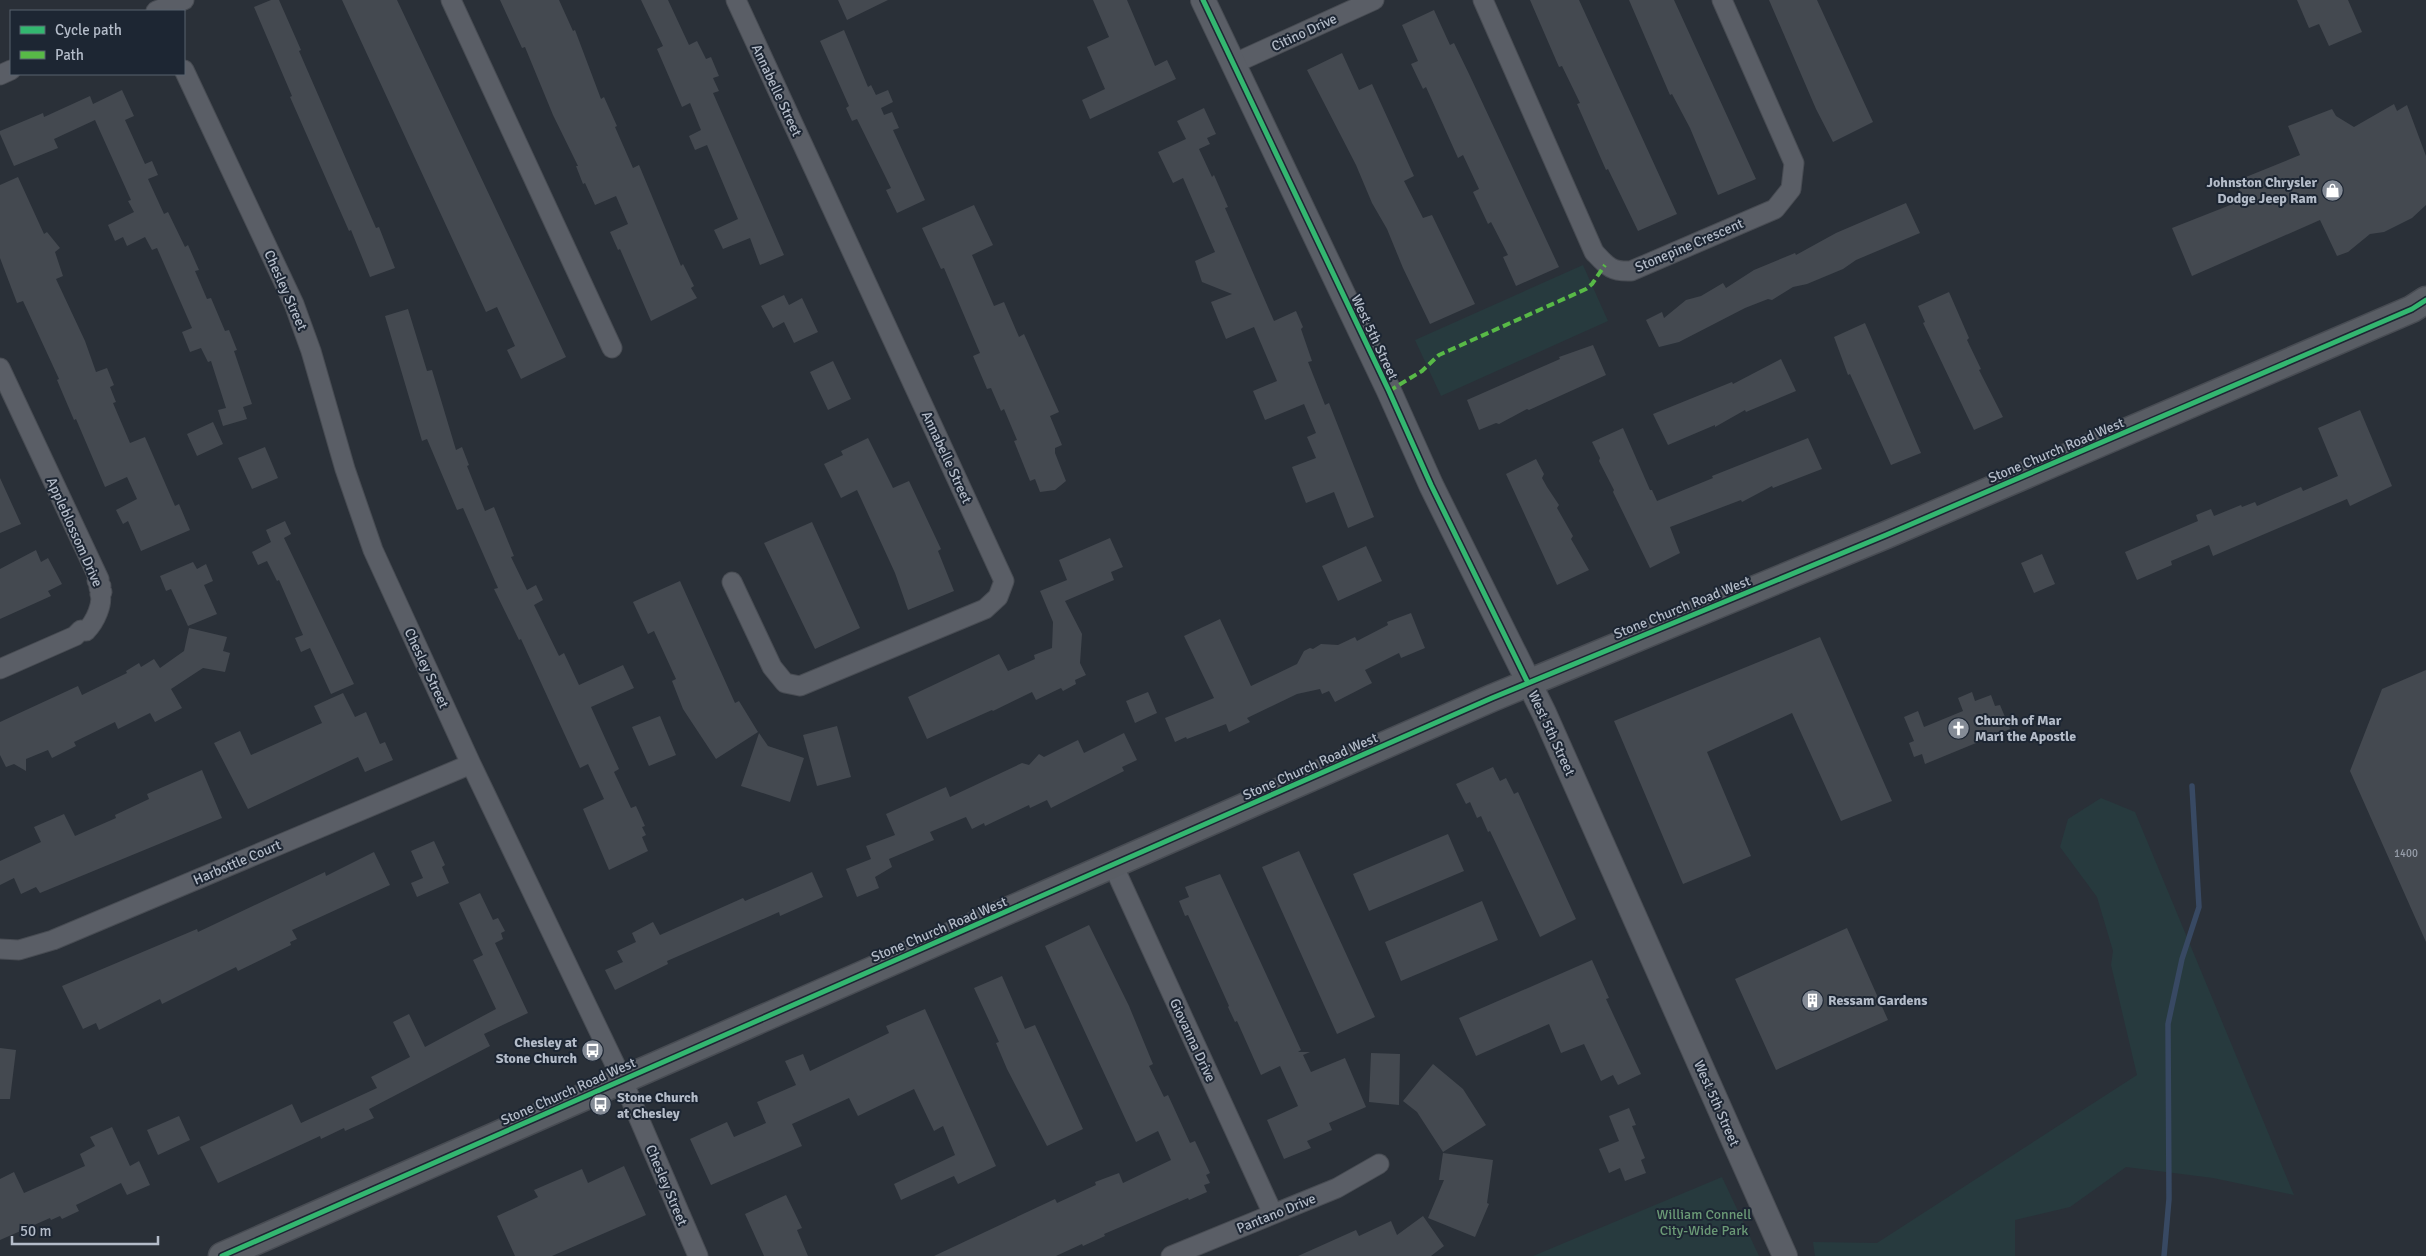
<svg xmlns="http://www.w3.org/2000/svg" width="2426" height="1256" viewBox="0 0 2426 1256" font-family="Signika,sans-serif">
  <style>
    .green { fill: #273a3e }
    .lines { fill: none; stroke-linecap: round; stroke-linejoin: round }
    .stream { stroke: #384963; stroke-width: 5.5 }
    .building { fill: #444950 }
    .minor-casing { stroke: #484c53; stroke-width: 21 }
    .tertiary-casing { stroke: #484c53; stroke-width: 26 }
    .secondary-casing { stroke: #484c53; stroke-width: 29 }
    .minor { stroke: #5a5e66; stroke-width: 19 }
    .tertiary { stroke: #5a5e66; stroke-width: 24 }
    .secondary { stroke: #595d64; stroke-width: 26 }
    .quiet { stroke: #58b947; stroke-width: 4; stroke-dasharray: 8 4; stroke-linecap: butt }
    .cycleway-casing { stroke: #1d2633; stroke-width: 8 }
    .cycleway { stroke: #33b770; stroke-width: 5 }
    .labels { text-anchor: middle; stroke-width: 4; stroke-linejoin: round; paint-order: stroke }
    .number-label { font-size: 11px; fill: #989fab }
    .street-label { font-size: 14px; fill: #b4bcc9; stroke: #1d2633 }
    .poi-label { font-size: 14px; font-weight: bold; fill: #b4bcc9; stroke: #1d2633; text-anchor: start }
    .park-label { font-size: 14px; fill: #6b9a76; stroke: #1d2633 }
  </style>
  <rect width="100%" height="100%" fill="#2a3038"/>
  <!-- green -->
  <path class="green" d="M1583,265L1608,321L1441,396L1415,340Z
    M2101,798L2135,812L2294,1195L2213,1178L2126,1167L2070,1207L2015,1220V1256H1815L1813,1242L1877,1243L2137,1075L2111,965L2113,951L2097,897L2060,847L2068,819Z
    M1722,1177L1759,1256H1533Z"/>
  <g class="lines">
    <!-- stream -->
    <path class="stream" d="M2164,1256L2169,1199L2168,1024L2182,959L2199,907L2192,786"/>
  </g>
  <!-- building -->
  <path class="building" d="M271,0H279L301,50L299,51L376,228L379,227L395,268L370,277L351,230L349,231L290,97L292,96L254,7Z
    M342,0H397L566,357L521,379L507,350L515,346L497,307L486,312Z
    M500,0H559L573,31L575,30L601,99L604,97L617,126L615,127L633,168L639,165L681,266L683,264L694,286L691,288L697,298L651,321L620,249L618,250L610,232L628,224L616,196L595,205L585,183L583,184L576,166H578L553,115L525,47L522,48Z
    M641,0H668L689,45L697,41L706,59L711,57L719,76L713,78L719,91L713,93L784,255L760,265L750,238L723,249L714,230L738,219L707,145L695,150L689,136L701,130L690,103L682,107L657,49L663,46Z
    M838,0H888L847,20Z
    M1093,0H1127L1155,66L1167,60L1176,79L1090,119L1082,100L1105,89L1087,47L1109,37Z
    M1530,0H1579L1677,214L1638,231L1608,169L1606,170L1577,104L1580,103L1562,66L1559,67Z
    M1629,0H1674L1756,179L1718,195L1690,128L1672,94L1670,95Z
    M1769,0H1817L1873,122L1833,142L1816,109Z
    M2297,0H2348L2362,32L2329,46L2319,24L2309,28Z
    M1434,10L1450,45L1454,43L1470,76L1559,267L1516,286L1503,257L1508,255L1491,222L1488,224L1473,192L1479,189L1463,155L1458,158L1426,87L1423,89L1411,64L1418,61L1402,25Z
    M844,30L868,87L871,85L876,95L888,90L893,102L881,108L884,115L892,112L899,128L893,130L925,200L897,213L886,190L891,188L857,119L852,121L846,108L849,106L820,41Z
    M1342,53L1359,90L1372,84L1414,176L1404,181L1423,218L1432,215L1475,304L1430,324L1403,268L1387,229L1372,203L1356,165L1307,70Z
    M122,90L134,116L125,120L145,164L152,161L158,175L148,179L164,214L168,212L185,247L188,245L199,270L195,271L207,299L211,298L225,331L229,330L237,350L234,351L252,404L243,407L247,419L223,426L218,410L226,408L211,361L208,362L201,348L190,352L182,332L192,328L157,248L152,250L145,237L127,246L123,237L115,241L108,225L134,212L128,201L131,200L95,120L54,139L58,148L14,166L0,134V131L43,113L44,117L90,96L93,104Z
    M2394,104L2397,111L2407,105L2426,156V205L2412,218L2384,232L2370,234L2348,252L2337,256L2320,220L2192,276L2172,228L2243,200L2236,181L2300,155L2288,126L2332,109L2336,116L2354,127Z
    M1204,108L1216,134L1207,138L1210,144L1199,149L1212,177L1214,175L1228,207L1225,208L1274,321L1296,311L1303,327L1301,329L1312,361L1308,362L1325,405L1329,403L1374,517L1348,528L1334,492L1306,503L1292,467L1316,458L1307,437L1316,433L1304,404L1265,420L1253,391L1277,381L1254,327L1226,339L1211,302L1232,294L1202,282L1195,261L1215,252L1183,178L1173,183L1158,152L1186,139L1177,121Z
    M18,177L44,234L47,232L60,248L55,252L63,276L56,279L85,341L96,372L107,368L114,385L110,387L116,402L113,403L130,443L145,437L175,506L179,504L190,530L141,551L128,521L123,524L116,510L137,499L127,477L105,487L76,419L74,420L57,380L59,379L23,301L17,303L0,258V185Z
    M1906,203L1920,233L1856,260L1843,269L1807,284L1793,287L1772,300L1768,299L1745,308L1679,342L1659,347L1646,320L1662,312L1664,318L1686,300L1701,296L1723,283L1726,288L1754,270L1795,253L1796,255L1836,233Z
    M974,205L993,245L972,255L994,306L1004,302L1019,337L1024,334L1059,412L1050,416L1062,445L1055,448V453L1066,481L1055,490L1040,492L1035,479L1030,481L1014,441L1017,440L1004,409L1001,411L991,388L987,389L973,356L980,353L944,268L941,269L922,228Z
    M1949,292L1969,338L1967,340L1981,369L1979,370L2003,417L1974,430L1923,323L1925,322L1918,306Z
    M784,295L789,305L802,298L818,332L794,343L784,322L773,328L761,306Z
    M408,309L427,371L432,370L456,450L462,447L469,465L467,466L485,511L494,507L514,556L511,557L527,590L536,585L543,600L534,605L559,656L564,653L579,685L623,665L634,688L591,707L619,769L614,772L631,808L636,806L645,826L642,827L646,835L642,837L648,851L609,870L583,809L604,799L588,764L580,768L521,639L519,640L494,589L498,588L463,508L457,510L427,439L422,441L385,316Z
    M1865,323L1921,453L1891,465L1850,374L1848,375L1834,337Z
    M1593,345L1606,375L1529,410L1527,409L1499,424L1496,423L1479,430L1467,400L1560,359L1559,357Z
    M1781,359L1796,391L1746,412L1745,410L1715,427V425L1668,445L1653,414L1732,382L1733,384Z
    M833,361L851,399L828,410L810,372Z
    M2360,410L2392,486L2350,506L2347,499L2213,556L2209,545L2171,561L2172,565L2137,580L2125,552L2198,521L2196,515L2211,509L2214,516L2241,505L2242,507L2255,502L2257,506L2301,487L2303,491L2338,476L2318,428Z
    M213,422L223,444L197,456L187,434Z
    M1623,428L1650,490H1652L1657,501L1713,478L1712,476L1808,438L1822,469L1773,488L1772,486L1742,502L1741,500L1670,527L1680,553L1650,568L1613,492L1614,490L1599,461L1600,458L1592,442Z
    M868,438L893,488L909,481L941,549L938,551L954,591L908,610L895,573L857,490L841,498L824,464L843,455L841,451Z
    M265,447L278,478L252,489L238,458Z
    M1536,459L1544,474L1542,478L1547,487L1559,505L1557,508L1573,536L1571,539L1589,570L1557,585L1506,474Z
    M0,478L21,524L0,533Z
    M285,521L291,534L284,538L354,684L331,694L310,648L301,652L295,638L303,635L279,580L277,581L267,561L258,565L252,552L271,542L266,530Z
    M812,522L860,628L815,649L764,543Z
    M1110,538L1123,567L1111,572L1114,580L1065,601L1082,634L1080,663L1086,675L1075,680L1076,684L1063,691L1061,688L1036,700L1032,692L993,711L992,710L927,739L908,697L999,654L1008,671L1035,659L1034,655L1052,648L1053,622L1040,591L1067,580L1059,560Z
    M1366,546L1382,581L1338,601L1322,566Z
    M36,550L41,562L48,558L62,584L48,591L51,596L0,619V569Z
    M2042,554L2055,584L2034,593L2021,563Z
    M193,562L197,569L206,564L213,581L204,585L217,614L188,626L171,589L166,591L160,576Z
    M680,581L735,703L739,701L758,732L716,759L683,709L672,681L676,679L654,631L648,634L633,602Z
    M1411,613L1425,648L1401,658L1399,653L1365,670L1372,683L1335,702L1329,691L1322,694L1320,689L1297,694L1247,718L1250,722L1229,732L1226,724L1187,739L1186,737L1175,742L1165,718L1214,698L1184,636L1220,619L1251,686L1297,664L1304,651L1310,648L1313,649L1321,644L1338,645L1355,637L1357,641L1388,625L1387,622Z
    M189,628L227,637L223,651L230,653L225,672L203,668L171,689L182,708L155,722L150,713L118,729L115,722L74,742L76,746L52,758L48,750L26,759V771L14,764L6,767L0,755V722L78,686L82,695L127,673L126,671L139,663L141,667L154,659L160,668L184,651Z
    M1820,637L1892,801L1841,821L1792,713L1707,752L1751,856L1683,884L1614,721Z
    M2426,670V942L2350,771L2382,689Z
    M1148,692L1157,713L1135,723L1126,701Z
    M1972,692L1975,701L1991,695L1995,706L2000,705L2010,729L1925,764L1922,754L1914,757L1909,743L1914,741L1904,717L1918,711L1924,727L1963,711L1958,698Z
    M343,693L355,717L366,712L380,744L385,742L393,760L365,772L358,757L248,809L214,743L240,731L251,755L322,723L314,706Z
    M660,716L676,755L649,766L632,727Z
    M837,726L851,777L817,786L803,735Z
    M759,733L768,746L804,758L790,802L741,786Z
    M1124,733L1137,760L1122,767L1124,771L1051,808L1047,800L1030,808L1029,805L985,826L984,823L972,829L966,817L930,832L934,840L889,859L892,867L875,877L879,888L857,897L846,869L871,859L866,846L895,835L886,814L946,787L950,797L1022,763L1029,765L1039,754L1044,757L1078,740L1084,753Z
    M1493,767L1500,781L1506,778L1514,794L1518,792L1576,919L1540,937L1490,831L1488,832L1481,816L1477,818L1470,802L1466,804L1456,784Z
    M202,770L222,818L40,893L36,887L21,894L14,878L0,885V861L41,842L34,827L64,814L75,836L116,818L115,815L149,799L147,794Z
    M1448,834L1464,871L1369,911L1353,874Z
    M434,841L445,865L442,867L449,883L417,897L411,883L423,878L411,851Z
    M1299,851L1375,1017L1337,1034L1262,867Z
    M374,852L390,885L292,930L297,939L290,942L291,945L238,971L236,967L162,1004L160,999L99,1030L96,1023L83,1029L62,986L197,929L198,932L325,872L326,876Z
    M812,872L823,897L780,916L779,912L667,961L668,964L615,990L605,970L623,962L617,951L636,942L632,933L653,922L660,935L743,898L745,901Z
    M1220,874L1301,1050L1298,1052H1310L1303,1055L1311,1072L1345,1058L1366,1107L1329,1123L1332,1130L1307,1141L1311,1148L1284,1159L1267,1120L1298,1106L1280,1066L1261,1075L1237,1021L1235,1022L1228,1007L1229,1006L1188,915L1185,916L1179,901L1189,897L1185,887Z
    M480,893L493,920L498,918L505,931L501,933L503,939L495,943L528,1013L484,1034L490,1046L369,1109L374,1118L345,1131L344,1128L321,1139L320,1136L218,1183L200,1147L292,1104L301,1123L377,1088L371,1077L410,1057L393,1022L409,1014L425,1047L496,1009L473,960L483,955L459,903Z
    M1482,901L1498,940L1401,981L1385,942Z
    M1089,925L1129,1006L1153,1064L1149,1066L1164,1097L1168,1095L1190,1143L1195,1141L1210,1173L1206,1175L1210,1183L1204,1185L1207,1192L1189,1200L1188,1198L1104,1234L1105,1236L1083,1246L1082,1244L1056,1256H934L1055,1199L1057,1203L1096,1185L1095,1182L1119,1173L1123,1183L1171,1160L1158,1131L1136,1142L1045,946Z
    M1847,928L1888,1020L1776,1070L1735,979Z
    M1592,960L1609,998L1606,999L1641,1074L1618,1085L1613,1075L1601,1081L1584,1044L1561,1053L1549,1024L1476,1056L1459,1018Z
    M1002,976L1025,1029L1035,1025L1083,1129L1047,1146L1007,1069L996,1043L999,1042L974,988Z
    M925,1009L996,1166L958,1184L954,1176L901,1200L894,1184L955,1155L943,1126L934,1131L914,1089L858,1116L849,1098L792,1124L802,1146L711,1185L690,1139L727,1122L734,1137L766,1123L757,1102L796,1085L785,1061L803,1054L810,1071L889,1033L886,1026Z
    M0,1048L16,1050L10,1099H0Z
    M1371,1053L1400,1054L1399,1105L1369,1102Z
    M1433,1064L1463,1089L1486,1125L1443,1152L1417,1112L1403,1101Z
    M1629,1108L1636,1125L1632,1126L1645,1158L1641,1160L1646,1173L1625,1181L1620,1168L1609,1173L1599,1149L1619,1141L1609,1116Z
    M179,1116L190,1140L158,1155L147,1130Z
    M112,1127L130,1166L139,1161L150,1185L127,1195L121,1183L76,1205L79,1211L62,1219L60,1216L51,1220L50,1218L0,1240V1179L14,1172L24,1193L85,1166L80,1154L95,1146L90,1137Z
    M1443,1153L1493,1160L1487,1203L1489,1204L1475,1237L1428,1218L1444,1180H1439Z
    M624,1166L646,1215L552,1256H515L497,1216L538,1197L534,1190L582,1169L588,1183Z
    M786,1195L802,1228L797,1230L808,1256H764L745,1214Z
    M1423,1216L1444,1246L1431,1256H1298L1356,1230L1359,1236L1391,1221L1397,1235Z"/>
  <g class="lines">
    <defs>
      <path id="minor" d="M451,0L612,348
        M1483,0L1594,252C1607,266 1611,272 1631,271L1775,209L1791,189L1794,163L1722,0
        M156,11L184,0
        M1233,64L1374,0
        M184,70L294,304L311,351L345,469L373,550L471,764L622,1079L698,1256
        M0,75L11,70
        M0,368L99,579L97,581L101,586L99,588L102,592L100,594C103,603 96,621 86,631L81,630L75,636L0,669
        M732,582L772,667L785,683L800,686L985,609L998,597L1004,581L736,0
        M1113,865L1273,1214
        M0,949L19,950L53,940L471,764
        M1171,1256L1337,1188L1379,1164"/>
      <path id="tertiary" d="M1203,0L1389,391L1431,485L1544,713L1785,1256"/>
      <path id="secondary" d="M222,1256L1492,698L1886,535L2412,309L2426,300"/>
    </defs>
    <!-- minor casing -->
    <use href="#minor" class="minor-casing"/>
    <!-- tertiary casing -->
    <use href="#tertiary" class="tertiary-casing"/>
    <!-- secondary casing -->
    <use href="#secondary" class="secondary-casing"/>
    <!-- minor -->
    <use href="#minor" class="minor"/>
    <!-- tertiary -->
    <use href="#tertiary" class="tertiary"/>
    <!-- secondary -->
    <use href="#secondary" class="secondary"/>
    <!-- quiet -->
    <path class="quiet" d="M1389,391L1422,371L1439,355L1586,289L1592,284L1605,265"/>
    <defs>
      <path id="cycleway" d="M1203,0L1389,391L1431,485L1528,683
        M222,1256L1492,698L1886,535L2412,309L2426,300"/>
    </defs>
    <!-- cycleway casing -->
    <use href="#cycleway" class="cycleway-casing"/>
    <!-- cycleway -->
    <use href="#cycleway" class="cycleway"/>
  </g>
  <!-- icons -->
  <defs>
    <symbol id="shop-disc" viewBox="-11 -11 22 22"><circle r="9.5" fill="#848b96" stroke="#1d2633"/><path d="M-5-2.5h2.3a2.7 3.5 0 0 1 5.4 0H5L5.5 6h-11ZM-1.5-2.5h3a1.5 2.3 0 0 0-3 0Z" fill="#fff"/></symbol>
    <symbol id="church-disc" viewBox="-11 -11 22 22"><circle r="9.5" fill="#848b96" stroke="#1d2633"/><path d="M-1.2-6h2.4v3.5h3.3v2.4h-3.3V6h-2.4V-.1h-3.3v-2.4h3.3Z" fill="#fff"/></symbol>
    <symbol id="building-disc" viewBox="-11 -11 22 22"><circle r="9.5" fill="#848b96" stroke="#1d2633"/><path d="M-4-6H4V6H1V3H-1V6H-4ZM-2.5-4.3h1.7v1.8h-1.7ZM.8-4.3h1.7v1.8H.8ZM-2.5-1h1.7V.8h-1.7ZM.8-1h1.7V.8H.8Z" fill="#fff"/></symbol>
    <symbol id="bus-disc" viewBox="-11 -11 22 22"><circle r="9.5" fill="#848b96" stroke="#1d2633"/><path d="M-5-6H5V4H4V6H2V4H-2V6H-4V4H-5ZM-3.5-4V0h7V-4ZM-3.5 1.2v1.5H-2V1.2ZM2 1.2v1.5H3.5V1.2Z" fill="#fff"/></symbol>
  </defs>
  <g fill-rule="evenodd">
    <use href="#shop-disc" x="2320" y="178" width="25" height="25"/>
    <use href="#church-disc" x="1946" y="716" width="25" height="25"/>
    <use href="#building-disc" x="1800" y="988" width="25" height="25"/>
    <use href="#bus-disc" x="580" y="1038" width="25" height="25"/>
    <use href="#bus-disc" x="588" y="1092" width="25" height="25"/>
  </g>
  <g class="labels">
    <!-- number labels -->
    <g class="number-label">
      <text x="2406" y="857">1400</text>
    </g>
    <!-- street labels -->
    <g class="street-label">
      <text transform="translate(1304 32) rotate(-25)" y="5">Citino Drive</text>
      <text transform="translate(777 90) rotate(65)" y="5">Annabelle Street</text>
      <text transform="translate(1689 245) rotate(-23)" y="5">Stonepine Crescent</text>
      <text transform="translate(286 290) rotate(66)" y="5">Chesley Street</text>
      <text transform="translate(1375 337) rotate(65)" y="5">West 5th Street</text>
      <text transform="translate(2056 450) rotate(-23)" y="5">Stone Church Road West</text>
      <text transform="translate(947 457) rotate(65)" y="5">Annabelle Street</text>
      <text transform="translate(75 532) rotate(66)" y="5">Appleblossom Drive</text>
      <text transform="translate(1682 607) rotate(-22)" y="5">Stone Church Road West</text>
      <text transform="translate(427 668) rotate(65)" y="5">Chesley Street</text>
      <text transform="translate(1552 733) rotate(65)" y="5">West 5th Street</text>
      <text transform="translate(1310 766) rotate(-24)" y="5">Stone Church Road West</text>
      <text transform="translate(237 862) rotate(-23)" y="5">Harbottle Court</text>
      <text transform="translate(939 929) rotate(-23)" y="5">Stone Church Road West</text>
      <text transform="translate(1193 1040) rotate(65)" y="5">Giovanna Drive</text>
      <text transform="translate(568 1091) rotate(-24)" y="5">Stone Church Road West</text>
      <text transform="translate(1717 1103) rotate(66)" y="5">West 5th Street</text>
      <text transform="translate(667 1185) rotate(67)" y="5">Chesley Street</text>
      <text transform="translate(1276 1213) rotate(-22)" y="5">Pantano Drive</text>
    </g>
    <!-- poi labels -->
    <g class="poi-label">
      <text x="2317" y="187" text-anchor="end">Johnston Chrysler<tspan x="2317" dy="16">Dodge Jeep Ram</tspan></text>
      <text x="1975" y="725">Church of Mar<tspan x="1975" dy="16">Mari the Apostle</tspan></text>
      <text x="1828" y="1005">Ressam Gardens</text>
      <text x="577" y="1047" text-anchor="end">Chesley at<tspan x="577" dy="16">Stone Church</tspan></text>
      <text x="617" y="1102">Stone Church<tspan x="617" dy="16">at Chesley</tspan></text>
    </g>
    <!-- park labels -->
    <g class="park-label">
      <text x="1704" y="1219">William Connell<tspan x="1704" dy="16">City-Wide Park</tspan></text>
    </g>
  </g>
  <!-- legend -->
  <rect x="10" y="10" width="175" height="65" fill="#1d2633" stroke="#59626f"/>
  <rect x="20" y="26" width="25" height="8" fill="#33b770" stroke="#59626f"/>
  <text x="55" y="35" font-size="15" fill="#b4bcc9">Cycle path</text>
  <rect x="20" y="51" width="25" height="8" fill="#58b947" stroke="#59626f"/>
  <text x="55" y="60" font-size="15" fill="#b4bcc9">Path</text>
  <!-- scale -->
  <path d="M12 1236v8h146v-8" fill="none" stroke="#b4bcc9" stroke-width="2.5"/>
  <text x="20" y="1236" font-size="15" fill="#b4bcc9" stroke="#1d2633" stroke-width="4" paint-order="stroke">50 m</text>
</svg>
